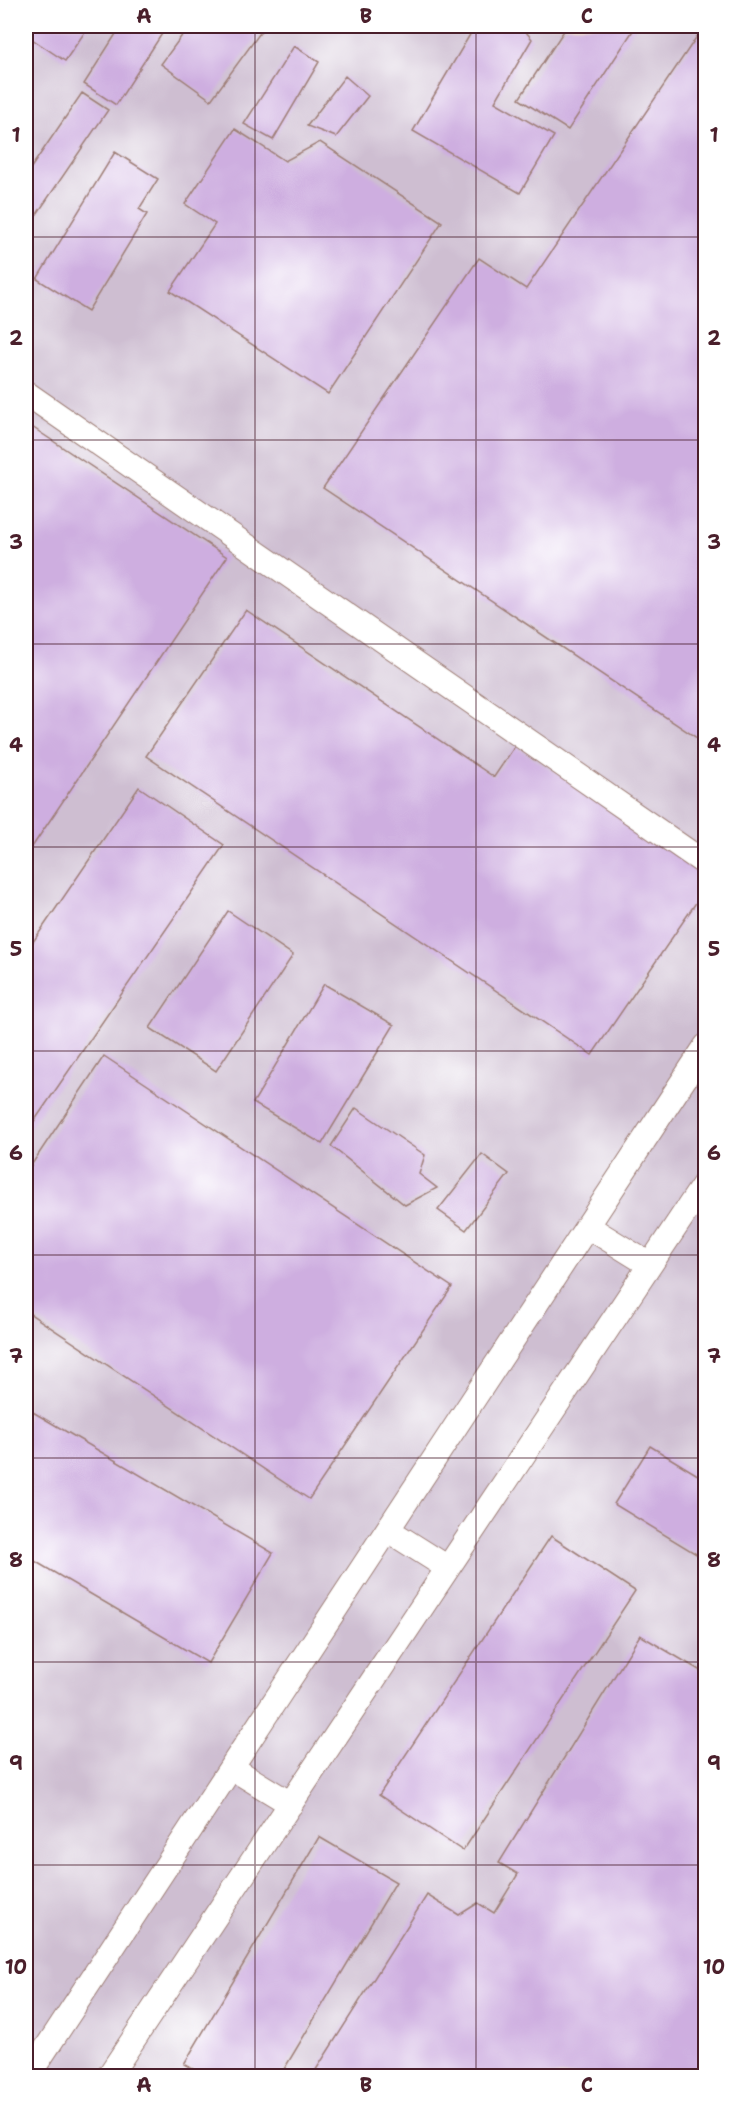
<svg xmlns="http://www.w3.org/2000/svg" width="731" height="2102" viewBox="0 0 731 2102" font-family="'Shantell Sans',sans-serif">
  <style>
    .industrial { fill: #cebed1 }
    .building { fill: #ceaee0 }
    .lines { fill: none; stroke-linecap: round; stroke-linejoin: round }
    .minor-casing { stroke: #9e7e76; stroke-width: 26 }
    .minor { stroke: #fff; stroke-width: 24 }
    .grid { fill: none; stroke: #4a1f2b; stroke-width: 1.5; stroke-opacity: 0.55 }
    .neatline { fill: none; stroke: #4a1f2b; stroke-width: 2 }
    .grid-label { font-size: 20px; text-anchor: middle; font-weight: bold; fill: #4a1f2b }
  </style>
  <rect width="100%" height="100%" fill="#fff"/>
  <filter id="ink" filterUnits="userSpaceOnUse"><feTurbulence type="fractalNoise" baseFrequency=".0167" numOctaves="2"/><feDisplacementMap in="SourceGraphic" scale="12" xChannelSelector="R" yChannelSelector="G"/><feConvolveMatrix kernelMatrix="1 2 1 2 8 2 1 2 1" color-interpolation-filters="sRGB"/></filter>
  <filter id="wash" filterUnits="userSpaceOnUse"><feTurbulence type="fractalNoise" baseFrequency=".008" numOctaves="4" result="noise"/><feDisplacementMap in="SourceGraphic" scale="24" xChannelSelector="R" yChannelSelector="G"/><feGaussianBlur stdDeviation="1.35" result="paint"/><feColorMatrix in="noise" values="0 0 0 0 0 0 0 0 0 0 0 0 0 0 0 0 0 1.4 0 .05"/><feComposite in="paint" operator="in"/></filter>
  <g filter="url(#wash)">
    <rect width="100%" height="100%" fill="#f1dec0"/>
    <!-- industrial -->
    <path class="industrial" d="M26,26H705V2076H26Z"/>
    <g id="blocks">
      <!-- building -->
      <path class="building" d="M26,26H89L65,61L26,35Z
        M121,26H167L116,105L84,84Z
        M189,26H265L211,100L161,64Z
        M475,26H521L532,39L495,102L554,136L520,193L413,131Z
        M567,26H636L568,130L519,99Z
        M704,26H706V744L323,488L479,258L526,289Z
        M294,46L319,62L273,140L244,124Z
        M345,76L368,96L336,137L307,126Z
        M82,93L108,110L35,217L26,211V175Z
        M235,129L285,161L320,142L442,222L328,394L170,291L215,224L185,204Z
        M115,152L158,179L139,209L147,214L88,311L37,279Z
        M26,423L227,557L26,856Z
        M246,610L494,777L515,746L706,873V888L592,1055L146,756Z
        M139,787L224,845L26,1133V952Z
        M228,911L293,955L216,1071L150,1028Z
        M324,984L394,1025L322,1144L253,1103Z
        M104,1056L452,1287L309,1499L26,1311V1173Z
        M356,1108L425,1155L419,1174L437,1188L405,1205L331,1146Z
        M482,1154L509,1174L466,1230L438,1210Z
        M26,1408L273,1553L208,1663L26,1556Z
        M650,1446L706,1480V1560L614,1504Z
        M551,1536L635,1591L463,1851L379,1795Z
        M640,1635L706,1674V2076H312L427,1895L459,1915L478,1903L494,1913L518,1874L499,1863Z
        M319,1837L396,1882L280,2076H205L184,2064Z"/>
    </g>
  </g>
  <g filter="url(#ink)">
    <use href="#blocks" fill-opacity="0" stroke="#9e7e76" stroke-width="1.5"/>
    <g class="lines">
      <defs>
        <path id="minor" d="M26,393L706,864
          M587,1226L650,1265
          M388,1530L448,1568
          M232,1768L291,1804
          M28,2076L706,1046
          M109,2076L706,1181"/>
      </defs>
      <!-- minor casing -->
      <use href="#minor" class="minor-casing"/>
      <!-- minor -->
      <use href="#minor" class="minor"/>
    </g>
  </g>
  <!-- grid -->
  <path class="grid" d="M255,26V2076M476,26V2076M26,237H706M26,440H706M26,644H706M26,847H706M26,1051H706M26,1255H706M26,1458H706M26,1662H706M26,1865H706"/>
  <!-- margin -->
  <rect width="731" height="2102" fill="none" stroke="#fff" stroke-width="66"/>
  <rect x="33" y="33" width="665" height="2036" class="neatline"/>
  <g class="grid-label">
    <text x="144" y="23">A</text>
    <text x="366" y="23">B</text>
    <text x="587" y="23">C</text>
    <text x="16" y="142">1</text>
    <text x="714" y="142">1</text>
    <text x="16" y="345">2</text>
    <text x="714" y="345">2</text>
    <text x="16" y="549">3</text>
    <text x="714" y="549">3</text>
    <text x="16" y="752">4</text>
    <text x="714" y="752">4</text>
    <text x="16" y="956">5</text>
    <text x="714" y="956">5</text>
    <text x="16" y="1160">6</text>
    <text x="714" y="1160">6</text>
    <text x="16" y="1363">7</text>
    <text x="714" y="1363">7</text>
    <text x="16" y="1567">8</text>
    <text x="714" y="1567">8</text>
    <text x="16" y="1770">9</text>
    <text x="714" y="1770">9</text>
    <text x="16" y="1974">10</text>
    <text x="714" y="1974">10</text>
    <text x="144" y="2092">A</text>
    <text x="366" y="2092">B</text>
    <text x="587" y="2092">C</text>
  </g>
</svg>
